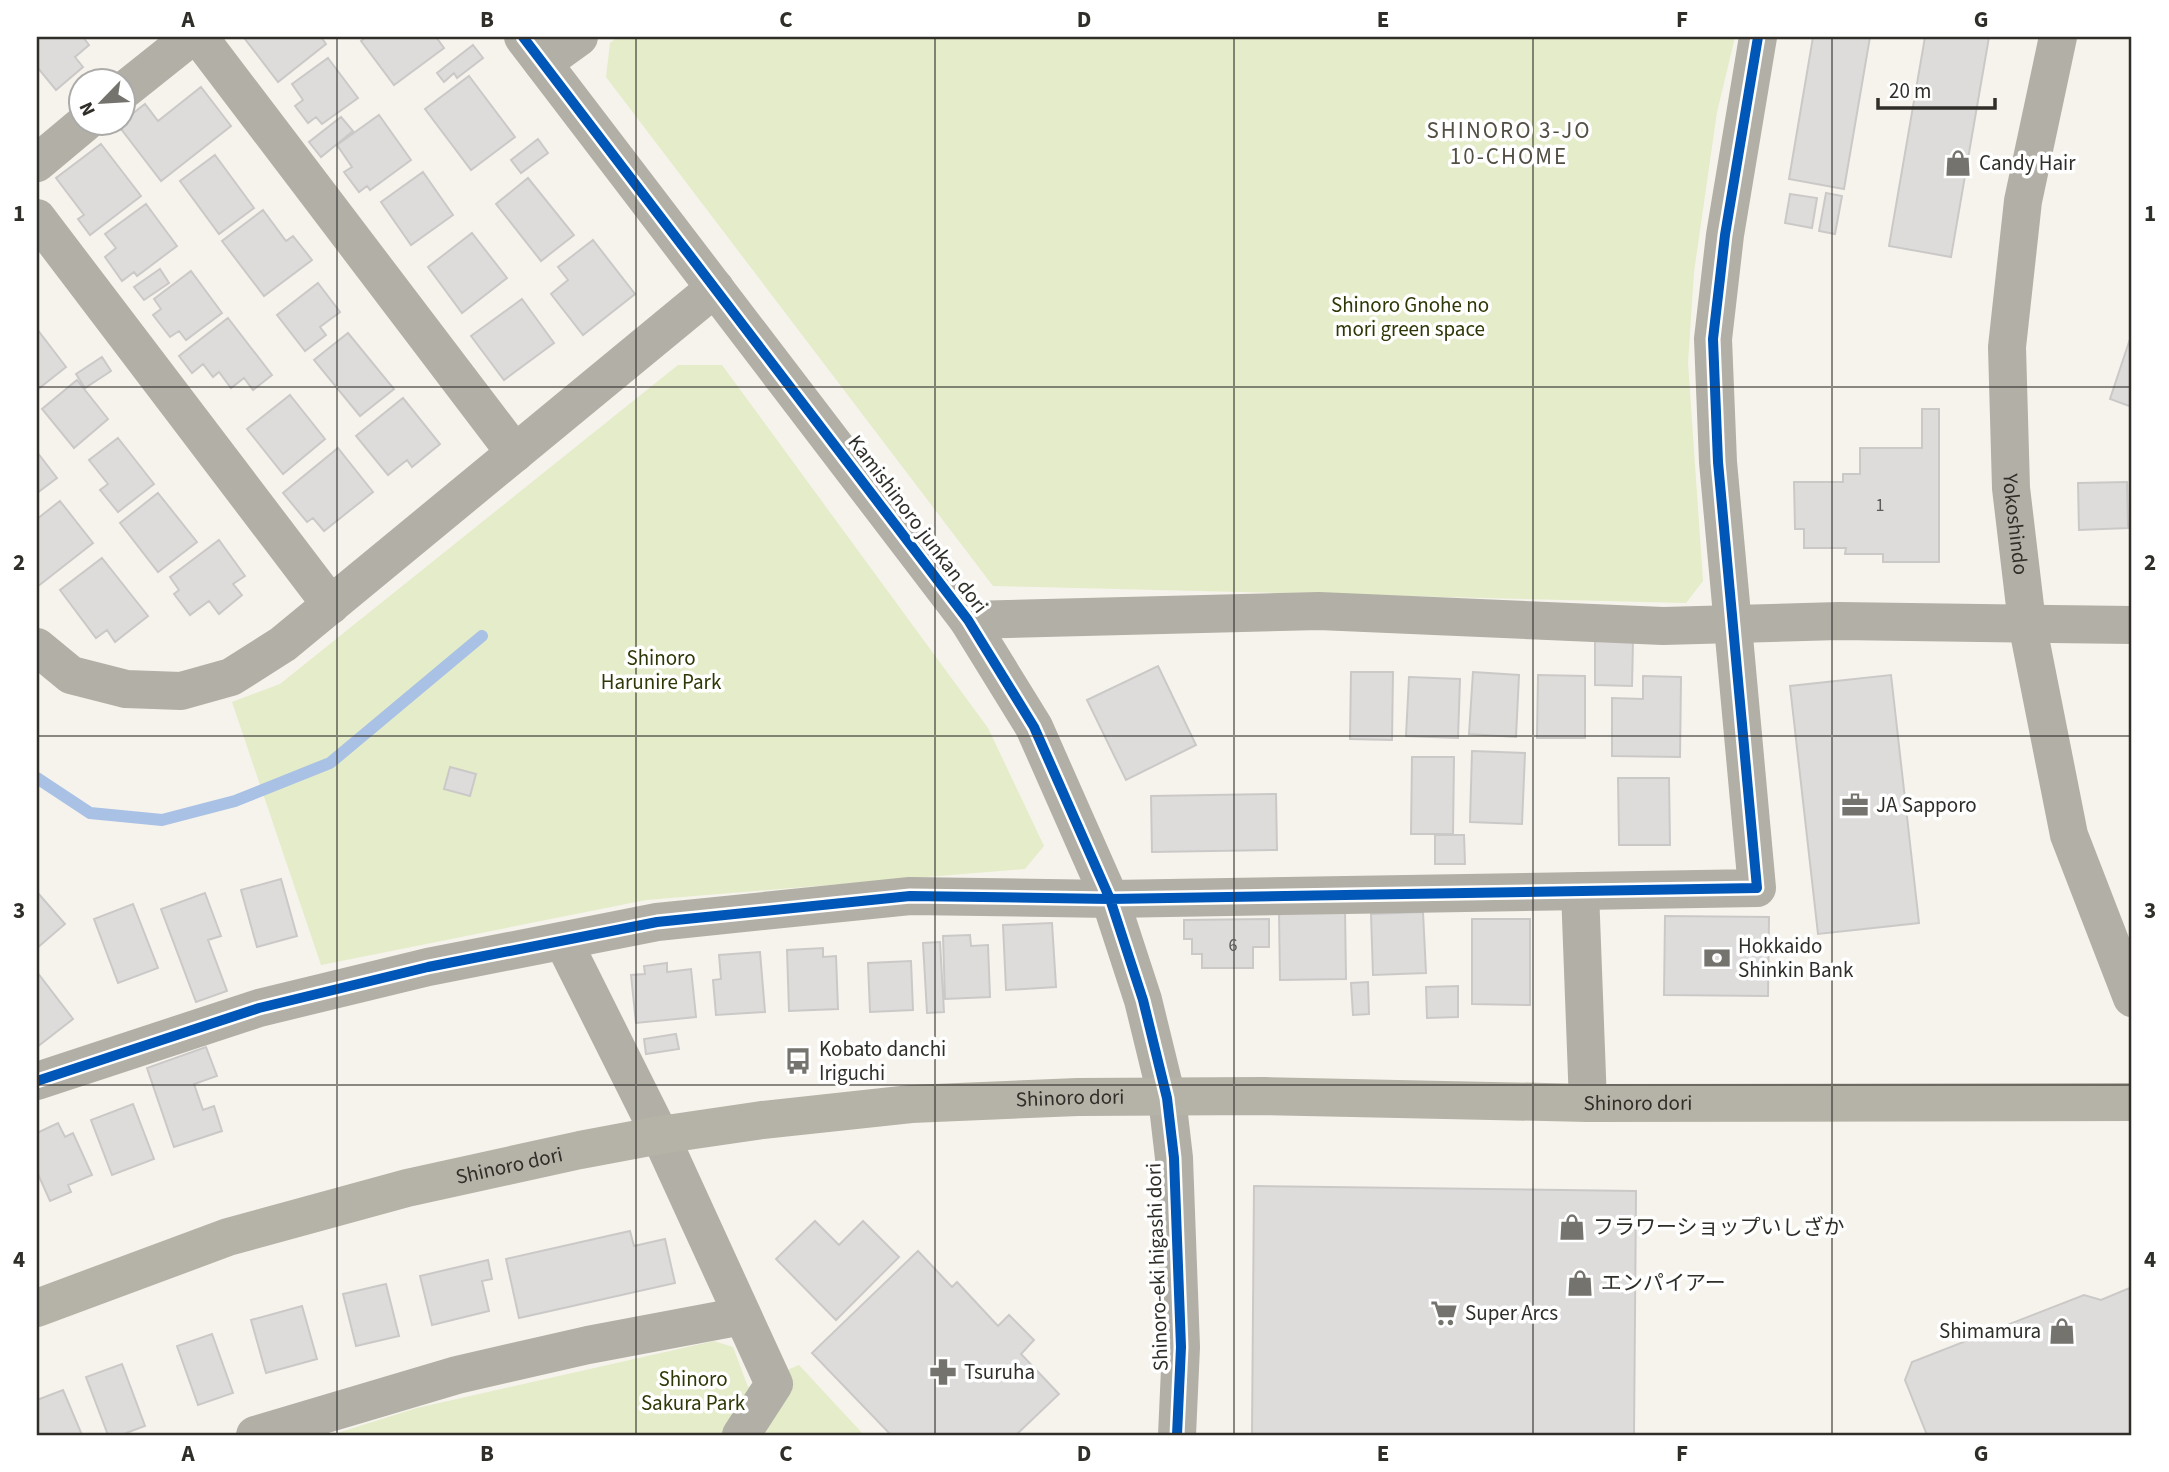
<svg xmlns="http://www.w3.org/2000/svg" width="2169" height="1472" viewBox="0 0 2169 1472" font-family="'Source Sans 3','Noto Sans JP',sans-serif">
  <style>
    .green { fill: #e4ecc9 }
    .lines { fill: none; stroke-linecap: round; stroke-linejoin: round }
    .stream { stroke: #a8c1e5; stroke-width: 12 }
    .building { fill: #dedcdb; stroke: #cbc9c8; stroke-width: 2 }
    .minor { stroke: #b2afa6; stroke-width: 38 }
    .major { stroke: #b5b2a7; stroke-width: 38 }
    .cycleway-casing { stroke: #fff; stroke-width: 15 }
    .cycleway { stroke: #0057b8; stroke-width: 10 }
    .grid { fill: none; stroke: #302e29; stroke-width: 2; stroke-opacity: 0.55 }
    .labels { text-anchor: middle; stroke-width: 7; stroke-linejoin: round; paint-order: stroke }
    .number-label { font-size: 18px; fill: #5d5b57 }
    .poi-label { font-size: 21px; fill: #302e29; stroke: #fff; text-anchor: start }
    .park-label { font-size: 21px; fill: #2e3806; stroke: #fff }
    .street-label { font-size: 21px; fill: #302e29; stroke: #fff }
    .neighbourhood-label { font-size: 23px; letter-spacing: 2px; fill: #534f44; stroke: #fff }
    .neatline { fill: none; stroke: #302e29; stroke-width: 2.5 }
    .grid-label { font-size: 23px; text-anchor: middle; font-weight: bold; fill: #302e29 }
  </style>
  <rect width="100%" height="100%" fill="#f6f3ec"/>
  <!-- green -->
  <path class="green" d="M618,37H1735L1717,112L1694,272L1688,363L1703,581L1686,603L993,586L606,77L610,43Z
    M678,365H722L988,728L1044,846L1025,869L646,900L321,965L232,702L280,684Z
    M714,1341L733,1347L748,1387L799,1365L864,1435H331L417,1408Z"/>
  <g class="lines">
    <!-- stream -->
    <path class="stream" d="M37,778L90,813L162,820L235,801L330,763L482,636"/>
  </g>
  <!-- building -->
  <path class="building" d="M37,37H83L89,45L75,57L83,67L56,90L37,67Z
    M248,37H321L326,44L278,82L245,39Z
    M366,37H436L444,48L394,85L361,41Z
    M1813,37H1870L1844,189L1789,179Z
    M1925,37H1989L1951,257L1889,246Z
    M473,45L483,58L457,78L454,73L444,82L437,73Z
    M328,58L358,98L322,124L316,117L308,123L295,106L303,100L292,84Z
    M469,76L515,137L471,170L425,109Z
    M201,87L231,126L161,181L118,125L145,104L158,121Z
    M379,115L411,160L370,190L367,186L359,192L344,172L352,167L337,145Z
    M341,117L353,131L321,157L309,142Z
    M538,139L548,153L521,173L511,160Z
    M101,144L141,196L90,235L78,219L84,215L56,178Z
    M215,155L254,208L219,234L180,181Z
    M423,172L453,215L411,245L381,202Z
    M528,178L574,235L541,261L496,204Z
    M1826,193L1842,196L1835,234L1819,231Z
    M1790,194L1817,198L1812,228L1785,223Z
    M146,204L177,246L137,276L134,272L122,281L105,257L116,248L105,234Z
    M263,210L286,241L293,236L312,260L264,296L222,241Z
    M472,233L507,278L462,313L428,267Z
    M593,240L635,294L583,335L551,294L568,280L558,267Z
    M160,269L169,283L144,300L134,287Z
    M191,271L222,313L186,340L179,331L170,337L153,315L161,309L154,299Z
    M318,283L340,312L320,327L326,335L305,351L277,315Z
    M522,299L554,343L504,380L471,336Z
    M228,318L272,375L253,390L244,378L231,388L219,372L213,377L203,364L192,373L179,356Z
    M37,329L66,367L37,390Z
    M348,333L394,389L360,416L314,360Z
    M2132,333V407L2110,399Z
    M102,357L111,371L85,388L76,374Z
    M77,380L108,419L74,448L42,409Z
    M290,395L325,439L283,474L247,429Z
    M403,398L440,444L412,467L407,460L388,475L356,436Z
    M1922,409H1939V562H1883V554H1845L1846,548H1804V529H1795L1794,482H1843V474H1860V448H1922Z
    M118,438L154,484L118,512L100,490L108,484L89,460Z
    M338,448L373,492L324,531L313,518L307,522L283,493Z
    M37,452L57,478L37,493Z
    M2127,482L2128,528L2079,530L2078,483Z
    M158,493L197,542L158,572L120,523Z
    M60,501L93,543L37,587V519Z
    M219,540L245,576L233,584L242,595L219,614L209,601L190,615L174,594L179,590L170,577Z
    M102,558L148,616L115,642L107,630L96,638L60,590Z
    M1595,639L1633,640L1632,686L1595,685Z
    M1158,666L1196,745L1126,780L1087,700Z
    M1351,672H1393L1392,740L1350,739Z
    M1473,672L1519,675L1516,737L1469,734Z
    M1538,675L1585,676V738H1537Z
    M1891,675L1919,923L1818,934L1790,686Z
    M1643,676L1681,677L1680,757L1612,756V698L1643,699Z
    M1409,677L1460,679L1458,738L1406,736Z
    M1472,751L1525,753L1522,824L1470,822Z
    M1412,757H1454L1453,834H1411Z
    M450,767L476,774L470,796L444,789Z
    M1618,778H1669L1670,845H1619Z
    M1276,794L1277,850L1152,852L1151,796Z
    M1435,835H1464L1465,864H1435Z
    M281,879L297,936L257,947L241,890Z
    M37,892L65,924L37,948Z
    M205,893L221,936L208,940L227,991L196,1002L161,909Z
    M133,904L158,968L118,983L94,919Z
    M1345,910L1346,979L1280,980L1279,911Z
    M1423,912L1426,973L1373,975L1371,914Z
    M1665,916L1769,917L1768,996L1664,995Z
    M1269,919V947H1253V968H1202V954H1192V939H1184V920Z
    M1472,919H1530V1005L1472,1004Z
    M1052,923L1056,987L1006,990L1003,925Z
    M970,935L971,946L988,945L990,997L945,999L943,936Z
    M940,942L944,1012L927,1013L923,943Z
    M823,948V957L836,956L838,1009L789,1011L787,950Z
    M760,952L765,1012L716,1015L713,980L721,979L719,955Z
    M911,961L913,1010L870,1012L868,963Z
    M667,963V972L691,969L696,1017L636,1023L631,975L645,974L644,966Z
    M37,972L73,1019L37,1047Z
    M1368,982L1369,1014L1353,1015L1351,983Z
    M1458,986V1017L1427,1018L1426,987Z
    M676,1034L679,1049L646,1054L644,1039Z
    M206,1047L217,1076L194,1084L203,1110L214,1106L222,1131L174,1147L147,1068Z
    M133,1104L154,1159L112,1175L91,1120Z
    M58,1123L65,1137L73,1133L92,1175L68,1185L71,1192L50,1201L37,1172V1133Z
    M1254,1186L1636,1191L1634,1435H1252Z
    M815,1221L839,1245L863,1221L899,1257L836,1320L776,1259Z
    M630,1231L634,1246L665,1239L675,1283L519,1318L506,1259Z
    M918,1251L952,1287L957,1282L998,1326L1009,1315L1034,1340L1021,1354L1059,1394L1016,1435H891L812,1353Z
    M488,1260L492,1279L482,1281L489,1311L432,1325L420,1276Z
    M386,1284L399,1336L356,1346L343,1294Z
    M2132,1287V1435H1927L1905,1380L1912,1362L2084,1295L2101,1300Z
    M302,1306L317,1359L266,1373L251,1320Z
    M212,1334L233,1393L198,1405L177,1346Z
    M122,1364L145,1426L121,1435H108L86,1377Z
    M63,1390L82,1435H37V1400Z"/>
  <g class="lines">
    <!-- minor -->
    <g class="minor">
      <path d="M199,37L515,453"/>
      <path d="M523,37L968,620L1034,727L1110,899L1143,1000L1167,1098L1174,1158L1181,1347L1177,1435"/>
      <path id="s1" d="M2058,37L2023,201L2007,347L2011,488L2027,623L2069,835L2132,998"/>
      <path d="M543,63L579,37"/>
      <path d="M122,92L191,37"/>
      <path d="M37,163L86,122"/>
      <path d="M37,218L331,605"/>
      <path d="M968,620L1319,611L1663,626L1839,621L2132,625"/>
      <path d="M37,647L71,675L126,689L181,691L231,677L283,644L715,288"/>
      <path d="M1580,891L1588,1103"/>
      <path d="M563,941L660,1135L774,1384L741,1435"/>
      <path d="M37,1081L259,1008L428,967L657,922L910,896L1110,899L1757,888L1718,462L1713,339L1725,235L1758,37"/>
      <path d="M255,1435L457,1375L588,1345L742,1316"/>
    </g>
    <!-- major -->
    <path class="major" id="s2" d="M37,1308L228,1237L407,1188L580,1150L660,1135L762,1120L911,1104L1078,1097L1264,1096L1588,1103L2132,1102"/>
    <defs>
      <path id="cycleway" d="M523,37L968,620L1034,727L1110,899L1143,1000L1167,1098L1174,1158L1181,1347L1177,1435
        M37,1081L259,1008L428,967L657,922L910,896L1110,899L1757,888L1718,462L1713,339L1725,235L1758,37"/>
    </defs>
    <!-- cycleway casing -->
    <use href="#cycleway" class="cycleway-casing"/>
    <!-- cycleway -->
    <use href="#cycleway" class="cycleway"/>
  </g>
  <!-- grid -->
  <path class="grid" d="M337,37V1435M636,37V1435M935,37V1435M1234,37V1435M1533,37V1435M1832,37V1435M37,387H2132M37,736H2132M37,1085H2132"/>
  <!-- icons -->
  <defs>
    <symbol id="shop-bare" viewBox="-9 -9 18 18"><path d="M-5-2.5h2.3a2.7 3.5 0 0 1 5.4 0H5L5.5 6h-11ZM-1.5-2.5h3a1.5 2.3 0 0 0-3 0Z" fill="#75736d" stroke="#fff" stroke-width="2.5" paint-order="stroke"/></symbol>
    <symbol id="office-bare" viewBox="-9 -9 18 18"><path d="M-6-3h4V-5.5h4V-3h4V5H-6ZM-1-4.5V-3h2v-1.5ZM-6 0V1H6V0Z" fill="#75736d" stroke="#fff" stroke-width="2.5" paint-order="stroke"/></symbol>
    <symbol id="bank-bare" viewBox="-9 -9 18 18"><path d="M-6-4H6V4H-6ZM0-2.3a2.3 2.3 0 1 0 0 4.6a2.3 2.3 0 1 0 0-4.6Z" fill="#75736d" stroke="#fff" stroke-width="2.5" paint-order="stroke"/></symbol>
    <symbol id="bus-bare" viewBox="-9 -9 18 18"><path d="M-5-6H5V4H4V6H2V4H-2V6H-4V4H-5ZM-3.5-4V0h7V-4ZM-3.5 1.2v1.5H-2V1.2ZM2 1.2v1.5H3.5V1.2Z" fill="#75736d" stroke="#fff" stroke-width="2.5" paint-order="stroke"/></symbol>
    <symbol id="supermarket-bare" viewBox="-9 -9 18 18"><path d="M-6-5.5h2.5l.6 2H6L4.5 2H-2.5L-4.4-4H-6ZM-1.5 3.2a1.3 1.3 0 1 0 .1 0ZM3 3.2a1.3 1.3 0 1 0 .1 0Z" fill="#75736d" stroke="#fff" stroke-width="2.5" paint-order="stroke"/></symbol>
    <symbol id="pharmacy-bare" viewBox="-9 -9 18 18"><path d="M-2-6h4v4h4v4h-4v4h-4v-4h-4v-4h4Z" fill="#75736d" stroke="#fff" stroke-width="2.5" paint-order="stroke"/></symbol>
  </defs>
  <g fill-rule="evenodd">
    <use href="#shop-bare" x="1939" y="144" width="38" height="38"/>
    <use href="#office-bare" x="1836" y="786" width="38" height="38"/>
    <use href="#bank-bare" x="1698" y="939" width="38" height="38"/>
    <use href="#bus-bare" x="779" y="1042" width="38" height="38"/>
    <use href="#shop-bare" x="1553" y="1208" width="38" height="38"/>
    <use href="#shop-bare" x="1561" y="1264" width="38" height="38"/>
    <use href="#supermarket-bare" x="1425" y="1294" width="38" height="38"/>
    <use href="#shop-bare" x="2043" y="1312" width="38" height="38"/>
    <use href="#pharmacy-bare" x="924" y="1353" width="38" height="38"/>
  </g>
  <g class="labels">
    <!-- number labels -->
    <g class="number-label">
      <text x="1880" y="511">1</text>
      <text x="1233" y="951">6</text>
    </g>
    <!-- poi labels -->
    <g class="poi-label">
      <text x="1979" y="170">Candy Hair</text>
      <text x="1876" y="812">JA Sapporo</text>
      <text x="1738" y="953">Hokkaido<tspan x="1738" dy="24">Shinkin Bank</tspan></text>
      <text x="819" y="1056">Kobato danchi<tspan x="819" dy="24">Iriguchi</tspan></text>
      <text x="1593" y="1234">フラワーショップいしざか</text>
      <text x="1601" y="1290">エンパイアー</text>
      <text x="1465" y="1320">Super Arcs</text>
      <text x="2041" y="1338" text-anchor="end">Shimamura</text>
      <text x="964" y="1379">Tsuruha</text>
    </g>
    <!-- park labels -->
    <g class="park-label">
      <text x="1410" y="312">Shinoro Gnohe no<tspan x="1410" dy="24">mori green space</tspan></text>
      <text x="661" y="665">Shinoro<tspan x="661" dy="24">Harunire Park</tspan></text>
      <text x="693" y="1386">Shinoro<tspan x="693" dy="24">Sakura Park</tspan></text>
    </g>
    <!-- street labels -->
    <g class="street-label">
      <text dy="7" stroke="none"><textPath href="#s1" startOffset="492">Yokoshindo</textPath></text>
      <text transform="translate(918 524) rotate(53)" y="7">Kamishinoro junkan dori</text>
      <text dy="7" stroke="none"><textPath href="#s2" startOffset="1060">Shinoro dori</textPath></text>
      <text dy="7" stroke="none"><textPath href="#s2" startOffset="1628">Shinoro dori</textPath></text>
      <text dy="7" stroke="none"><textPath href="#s2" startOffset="494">Shinoro dori</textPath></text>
      <text transform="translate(1157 1267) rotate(-92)" y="7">Shinoro-eki higashi dori</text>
    </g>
    <!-- neighbourhood labels -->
    <g class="neighbourhood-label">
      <text x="1509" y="138">SHINORO 3-JO<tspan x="1509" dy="26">10-CHOME</tspan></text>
    </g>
  </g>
  <!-- border -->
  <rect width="2169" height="1472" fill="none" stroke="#ffffff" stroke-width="77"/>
  <!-- north arrow -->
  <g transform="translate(102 102) rotate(245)"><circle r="33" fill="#ffffff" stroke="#acaba9" stroke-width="2"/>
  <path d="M0-5L12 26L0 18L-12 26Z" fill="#75736d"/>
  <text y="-10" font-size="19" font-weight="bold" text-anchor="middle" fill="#302e29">N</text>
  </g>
  <!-- scale -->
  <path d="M1878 98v10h117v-10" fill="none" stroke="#302e29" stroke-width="3.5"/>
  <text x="1889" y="98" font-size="21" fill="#302e29" stroke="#ffffff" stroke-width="5" paint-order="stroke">20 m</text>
  <rect x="38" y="38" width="2092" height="1396" class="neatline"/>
  <g class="grid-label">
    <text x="188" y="27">A</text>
    <text x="487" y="27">B</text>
    <text x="786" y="27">C</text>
    <text x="1084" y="27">D</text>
    <text x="1383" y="27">E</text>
    <text x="1682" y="27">F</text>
    <text x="1981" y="27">G</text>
    <text x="19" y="221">1</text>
    <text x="2150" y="221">1</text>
    <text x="19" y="570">2</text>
    <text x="2150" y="570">2</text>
    <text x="19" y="918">3</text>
    <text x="2150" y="918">3</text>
    <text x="19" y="1267">4</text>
    <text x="2150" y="1267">4</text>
    <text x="188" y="1461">A</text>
    <text x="487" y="1461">B</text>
    <text x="786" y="1461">C</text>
    <text x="1084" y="1461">D</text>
    <text x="1383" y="1461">E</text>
    <text x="1682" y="1461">F</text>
    <text x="1981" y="1461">G</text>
  </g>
</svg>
